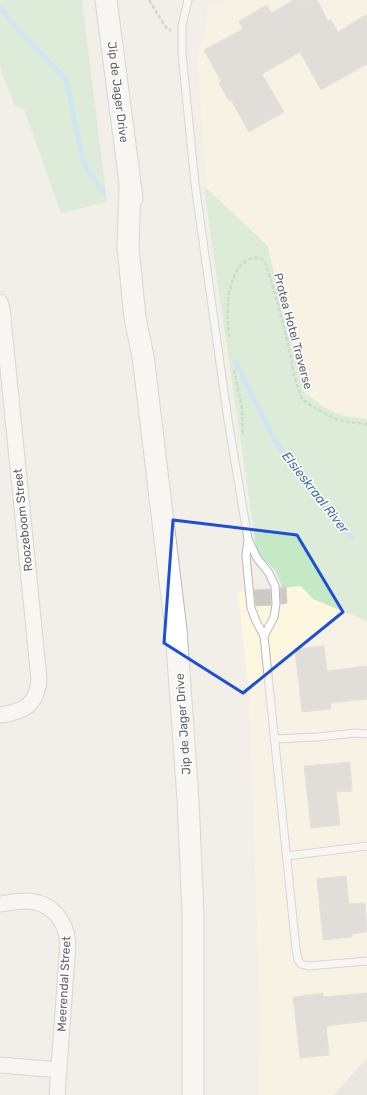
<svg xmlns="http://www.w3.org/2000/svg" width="367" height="1095" viewBox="0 0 367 1095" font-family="Rubik,sans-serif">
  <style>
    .commercial { fill: #fef7e0 }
    .education { fill: #e1ded6 }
    .green { fill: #c5e8c5 }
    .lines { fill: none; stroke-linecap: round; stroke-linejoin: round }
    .stream { stroke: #aadaff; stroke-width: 5 }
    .building { fill: #cccac5; stroke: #d6d1c6 }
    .service-casing { stroke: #b5b8bc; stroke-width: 9 }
    .minor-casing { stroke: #b5b8bc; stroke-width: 17 }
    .secondary-casing { stroke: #b6babf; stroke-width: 23 }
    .path { stroke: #9cc7a9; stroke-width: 2.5; stroke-dasharray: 4 2; stroke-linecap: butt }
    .service { stroke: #fff; stroke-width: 7 }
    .minor { stroke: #fff; stroke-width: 15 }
    .secondary { stroke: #fff; stroke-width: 21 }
    .marked { fill: none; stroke: #1d4ed8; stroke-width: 3; stroke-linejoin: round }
    .labels { text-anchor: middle; stroke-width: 3; stroke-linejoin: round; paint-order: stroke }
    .street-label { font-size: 12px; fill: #5f6368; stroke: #fff }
    .water-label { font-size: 13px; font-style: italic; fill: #4174aa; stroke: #fff }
  </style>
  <rect width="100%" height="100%" fill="#f1efe8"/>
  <!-- commercial -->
  <path class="commercial" d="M230,0H367V419L344,416L325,408L304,392L267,245L207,189L197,55L206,29L207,6Z
    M301,586L313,599L367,621V1058L333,1095H259L260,1010L249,696L238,592Z"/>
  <!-- education -->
  <path class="education" d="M367,1058V1095H333H334Z"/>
  <!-- green -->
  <path class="green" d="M0,0H82L107,202L61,213L24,109L15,106L0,68Z
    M204,189H207L267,245L304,392L325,408L344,416L367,419V621L313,599L301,586L282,588L281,584L275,570L261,557L256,547Z"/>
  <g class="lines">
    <!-- stream -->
    <path class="stream" d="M0,7L13,24L66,80L84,164L103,193
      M236,362L273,437L305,484L352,538"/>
  </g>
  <!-- building -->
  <path class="building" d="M294,0H317L328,21L331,20L338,32L367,14V64L321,90L300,52L262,74L284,112L249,132L231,100L229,101L219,83L221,81L204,50L243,29L239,21L267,5L271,13Z
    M286,587L287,603L281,604L280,588Z
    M270,589L271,605L256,606L254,590Z
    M324,646L327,671L367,666V699L331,703V709L302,712L295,649Z
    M350,762L352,791L336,792L340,825L311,828L304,766Z
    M346,876L349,904L365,903L367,932L352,934V937L323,940L317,879Z
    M323,993V997L367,993V1021L326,1026L329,1055L300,1058L293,997Z"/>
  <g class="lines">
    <defs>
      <path id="service" d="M188,0L182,26V53L195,184L212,306L228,420L248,539L246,556L251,608L256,621L264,636C274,740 286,844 296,949L298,960L301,964L308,966L367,961
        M248,539L257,558L269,573L275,586L276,604L274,617L264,636
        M274,739L317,737L356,733L367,734
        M287,856L367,846"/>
      <path id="minor" d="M0,302L2,308L39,679C37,705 24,712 0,715
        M0,904C8,903 17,901 25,901C50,901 66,919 68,943L57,1095
        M0,1065L59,1070"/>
      <path id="secondary" d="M106,0L132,198
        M130,185L128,247L135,318L143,356L176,630L188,800L193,914V1095"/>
    </defs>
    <!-- service casing -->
    <use href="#service" class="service-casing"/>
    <!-- minor casing -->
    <use href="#minor" class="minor-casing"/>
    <!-- secondary casing -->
    <use href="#secondary" class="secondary-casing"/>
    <!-- path -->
    <path class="path" d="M149,0L167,29L171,30
      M229,337C228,326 227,314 228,302C229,285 238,252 262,259L267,267L278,304L290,353L294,376L302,399L311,406L336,419L349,422L367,424
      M234,370L242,408L243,434"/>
    <!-- service -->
    <use href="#service" class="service"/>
    <!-- minor -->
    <use href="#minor" class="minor"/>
    <!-- secondary -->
    <use href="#secondary" class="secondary"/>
  </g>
  <!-- marked area -->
  <path d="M0 0H367V1095H0ZM173,520L297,535L343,612L243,693L164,643Z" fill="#f1efe8" fill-opacity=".55" fill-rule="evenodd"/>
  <path class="marked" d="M173,520L297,535L343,612L243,693L164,643Z"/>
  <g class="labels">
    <!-- street labels -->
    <g class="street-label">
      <text transform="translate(118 92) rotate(83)" y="4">Jip de Jager Drive</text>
      <text transform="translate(293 331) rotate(75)" y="4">Protea Hotel Traverse</text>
      <text transform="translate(23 520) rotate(-96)" y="4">Roozeboom Street</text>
      <text transform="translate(183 724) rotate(-94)" y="4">Jip de Jager Drive</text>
      <text transform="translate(64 984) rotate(-87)" y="4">Meerendal Street</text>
    </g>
    <!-- water labels -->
    <g class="water-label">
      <text transform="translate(316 492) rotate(52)" y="5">Elsieskraal River</text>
    </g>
  </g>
</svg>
